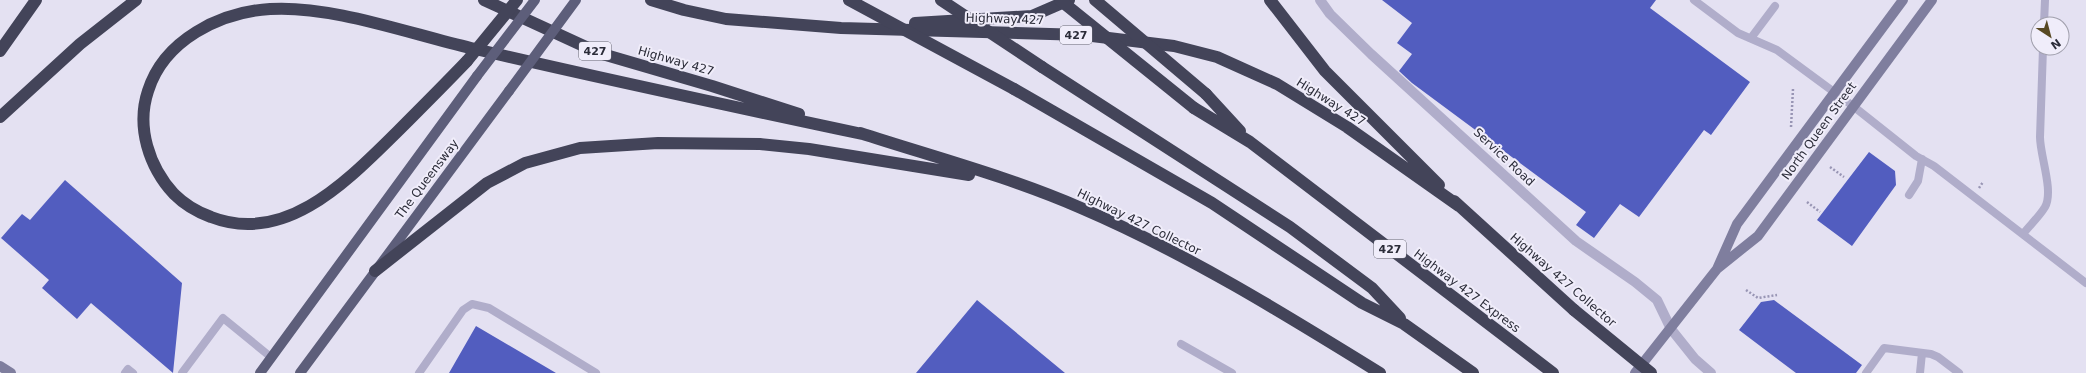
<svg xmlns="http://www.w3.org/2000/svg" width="2086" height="373" viewBox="0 0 2086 373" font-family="'DejaVu Sans',sans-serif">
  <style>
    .building { fill: #525dbf }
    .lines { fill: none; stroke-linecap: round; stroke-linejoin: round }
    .path { stroke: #9895b4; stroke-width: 2.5; stroke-dasharray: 2 2; stroke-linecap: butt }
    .service { stroke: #b0adca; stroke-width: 8 }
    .minor { stroke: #b0adca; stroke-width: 10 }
    .secondary { stroke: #7f7e9e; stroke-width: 10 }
    .primary { stroke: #5d5e7a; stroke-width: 10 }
    .motorway { stroke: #434459; stroke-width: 12 }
    .primary-bridge { stroke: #5d5e7a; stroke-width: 10 }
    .motorway-bridge { stroke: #434459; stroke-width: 12 }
    .labels { text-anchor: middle; stroke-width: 4; stroke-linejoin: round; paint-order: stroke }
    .shield { fill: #f0edfa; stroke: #666673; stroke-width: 1 }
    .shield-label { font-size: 11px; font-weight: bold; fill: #2b2c39 }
    .street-label { font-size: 12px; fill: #2b2c39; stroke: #f0edfa }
  </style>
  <rect width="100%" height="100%" fill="#e4e1f2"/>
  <!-- building -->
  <path class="building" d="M1382,0H1656L1650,8L1750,82L1711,135L1704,130L1639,217L1620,204L1594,238L1576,225L1586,212L1412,83L1399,71L1412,54L1397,43L1412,23Z
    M1869,152L1895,171L1896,185L1852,246L1817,220Z
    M65,180L182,283L173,373L91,303L77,319L42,288L49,280L1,238L22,214L30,220Z
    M977,300L1042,354L1065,373H916Z
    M1774,300L1862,365L1856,373H1796L1739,330L1761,302Z
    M476,326L556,373H449Z"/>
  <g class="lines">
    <!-- path -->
    <path class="path" d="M1791,127L1793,89
      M1830,167L1844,177
      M1979,188L1983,182
      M1807,202L1820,212
      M1746,290L1758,298L1777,295"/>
    <!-- service -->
    <path class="service" d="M1694,0L1738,33L1777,50L1853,106L1916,156L1934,166L2086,283
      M2044,24L2045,0
      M1751,38L1775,6
      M1909,195L1918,181L1922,159
      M2023,234C2030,225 2039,217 2045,207C2054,191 2040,156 2040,137L2043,48
      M1181,344L1232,373
      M125,373L128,369L133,373
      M182,373L223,318L272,358
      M419,373L463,310L472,304L489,308L596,373
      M1866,373L1884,348L1931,354L1938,357L1959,373
      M1920,373L1922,353"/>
    <!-- minor -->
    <path class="minor" d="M1320,0L1330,14L1371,54L1576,241L1635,282L1657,300L1671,329L1695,359L1711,373"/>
    <!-- secondary -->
    <path class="secondary" d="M1718,268L1758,236L1932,0
      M0,366L11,373
      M1635,373L1717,269L1737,224L1903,0"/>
    <!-- primary -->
    <path class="primary" d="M260,373L477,76
      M300,373L509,91"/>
    <!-- motorway -->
    <path class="motorway" d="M484,0L599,53L712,86L799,114
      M651,0L684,10L726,19L841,28L1084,35L1174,46L1217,57L1277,84L1347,127L1459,206
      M1270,0L1325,71L1439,185
      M915,23L1032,16L1069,0
      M0,51L36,0
      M467,61C444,85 420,109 397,132C348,180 286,246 211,217C197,212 185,205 174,194C149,167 136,127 148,91C164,40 220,12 270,9C331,5 410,34 471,48C603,79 735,107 867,135
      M1042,67L1290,227L1372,288L1400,318
      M1014,89L1212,203L1362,303L1404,324L1473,373
      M1206,94L1240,131
      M1194,108L1250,142L1553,373
      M0,117L80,44L136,0
      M860,133C934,157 1010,177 1081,208C1186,253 1283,313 1380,373
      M1454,201L1574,310
      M375,271L487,183L525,163L580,148L658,143L760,144L809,149L969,175"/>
    <!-- primary-bridge -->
    <path class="primary-bridge" d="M477,76L535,0
      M509,91L576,0"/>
    <!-- motorway-bridge -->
    <path class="motorway-bridge" d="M849,0L1014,89
      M941,0L1042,67
      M1060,0L1194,108
      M1095,0L1206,94
      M467,61L517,0
      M1574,310L1651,373"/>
  </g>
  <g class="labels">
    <!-- shield labels -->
    <g class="shield">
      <rect x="1060" y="26" width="32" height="18" rx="3"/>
      <rect x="579" y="42" width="32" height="18" rx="3"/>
      <rect x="1374" y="240" width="32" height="18" rx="3"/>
    </g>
    <g class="shield-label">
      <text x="1076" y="39">427</text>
      <text x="595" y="55">427</text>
      <text x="1390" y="253">427</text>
    </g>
    <!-- street labels -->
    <g class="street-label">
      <text transform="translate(1005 19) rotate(2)" y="4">Highway 427</text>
      <text transform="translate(676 61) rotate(16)" y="4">Highway 427</text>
      <text transform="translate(1331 102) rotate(32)" y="4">Highway 427</text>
      <text transform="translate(1819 131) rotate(-54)" y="4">North Queen Street</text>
      <text transform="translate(1504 157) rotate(43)" y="4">Service Road</text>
      <text transform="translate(427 179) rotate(-53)" y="4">The Queensway</text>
      <text transform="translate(1139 222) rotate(26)" y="4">Highway 427 Collector</text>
      <text transform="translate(1563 280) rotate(41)" y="4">Highway 427 Collector</text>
      <text transform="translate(1467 291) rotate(37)" y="4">Highway 427 Express</text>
    </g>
  </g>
  <!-- north arrow -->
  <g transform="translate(2050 36) rotate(144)"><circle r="19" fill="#f0edfa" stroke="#a1a0ad"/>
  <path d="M0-3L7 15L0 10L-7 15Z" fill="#584923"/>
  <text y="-6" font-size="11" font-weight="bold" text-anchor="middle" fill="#2b2c39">N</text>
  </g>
</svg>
